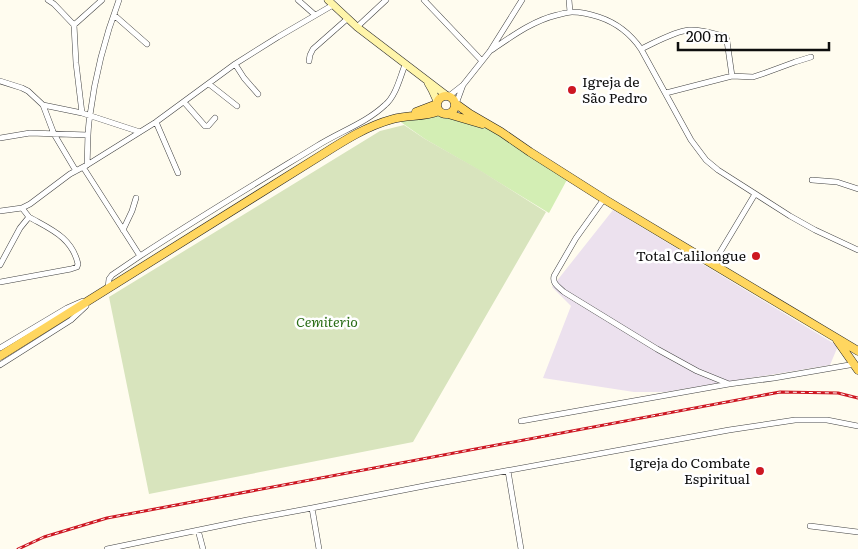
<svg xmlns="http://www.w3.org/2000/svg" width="858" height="549" viewBox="0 0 858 549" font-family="Literata,serif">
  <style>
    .industrial { fill: #ece1ee }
    .green { fill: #d3eeb4 }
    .cemetery { fill: #d8e4bd }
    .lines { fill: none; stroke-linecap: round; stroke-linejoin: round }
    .street-casing { stroke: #414141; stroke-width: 6 }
    .secondary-casing { stroke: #303030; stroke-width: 8 }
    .primary-casing { stroke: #1f1f1f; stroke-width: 9 }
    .street { stroke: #fff; stroke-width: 5 }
    .secondary { stroke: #fff5aa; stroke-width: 7 }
    .primary { stroke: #ffd65f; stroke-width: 8 }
    .rail-casing { stroke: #cd1722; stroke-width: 3 }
    .rail { stroke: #fff; stroke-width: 1; stroke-dasharray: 4; stroke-linecap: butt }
    .poi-dot { fill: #cd1722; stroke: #fff; stroke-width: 2 }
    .labels { text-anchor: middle; stroke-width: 5; stroke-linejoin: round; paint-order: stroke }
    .poi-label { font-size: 14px; fill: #0e0e0e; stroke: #fff; text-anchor: end }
    .park-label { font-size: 14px; font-style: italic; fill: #2a6d17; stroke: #fff }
  </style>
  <rect width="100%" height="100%" fill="#fffcef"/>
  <!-- industrial -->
  <path class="industrial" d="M613,210L838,346L830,365L665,392H634L543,378L571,306L552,287Z"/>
  <!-- green -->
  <path class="green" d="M441,113L495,129L569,176L549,213L477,169L425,139L395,118Z"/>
  <!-- cemetery -->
  <path class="cemetery" d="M404,125L425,139L478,169L546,212L413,442L149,494L109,297L380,131Z"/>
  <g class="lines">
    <defs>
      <path id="street" d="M48,0L54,4L74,25L76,63L82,113L140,132
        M298,0L315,15
        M424,0L482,61
        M569,0L570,12
        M114,15L147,44
        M74,25L102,0
        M357,27L386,0
        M641,49C654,43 675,31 689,30C700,29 712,33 723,36L726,37L727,41L732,76
        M490,51C511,37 532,21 557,15C562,14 567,12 572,12C582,12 590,14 599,17C617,23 630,33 641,49L691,140L706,160L718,170L790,216L815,230L858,250
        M309,61L310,55L313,49L347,19
        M235,64L244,78L258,94
        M0,81L22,88L28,91L43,105L82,113
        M209,84L237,106
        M666,93L732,76L753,77L765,73L795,62L811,57
        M449,96L463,85L490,51L522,0
        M184,102L205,126H208L215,118
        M456,104L463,85
        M43,105L54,134L76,171
        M156,122L178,173
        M0,138L30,133L88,135
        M87,165C88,148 87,131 90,115C95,76 105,37 119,0
        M83,167L140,256L112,275L109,279L108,288
        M812,180L837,182L858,189
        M604,199L576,238L554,276C552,284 559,287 564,292L657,349L697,371L729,384
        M0,211L22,208L30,204L70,174L87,165L156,122L235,64L278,37L333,5
        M123,230L132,211L136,198
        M140,256C198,218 258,182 317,146C339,132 366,123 385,105C396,96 400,77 405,65
        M713,264L755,194
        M0,265L20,228L29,217L22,208
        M0,282L71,269L77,267L78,264C72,237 50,229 29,217
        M0,348L67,308L83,301
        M0,365L71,320L86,306
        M521,421L729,384L774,378L855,364
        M508,471L521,549
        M312,508L319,549
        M810,526L858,532
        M198,530L203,549
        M107,549L247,520L312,508L429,485L729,430L795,420H827L858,426"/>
      <path id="secondary" d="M328,0L357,27L446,95
        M428,83L432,90L437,101"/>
      <path id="primary" d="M437 105a9 9 0 1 1 18 0a9 9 0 1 1-18 0Z
        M456,104L470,114L501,132L530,152L604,199L858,351
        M416,112L437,104
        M448,114L482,124
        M837,340L858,370
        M0,356L323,154C345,140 367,126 393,119C408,115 424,117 439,111"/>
    </defs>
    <!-- street casing -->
    <use href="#street" class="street-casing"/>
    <!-- secondary casing -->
    <use href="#secondary" class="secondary-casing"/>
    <!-- primary casing -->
    <use href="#primary" class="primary-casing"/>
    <!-- street -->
    <use href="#street" class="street"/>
    <!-- secondary -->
    <use href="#secondary" class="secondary"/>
    <!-- primary -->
    <use href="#primary" class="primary"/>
    <defs>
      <path id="rail" d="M18,549L44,537L107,518L780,392L838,393L858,398"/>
    </defs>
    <!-- rail casing -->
    <use href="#rail" class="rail-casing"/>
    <!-- rail -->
    <use href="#rail" class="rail"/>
  </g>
  <!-- markers -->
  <g class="poi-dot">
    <circle cx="572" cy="90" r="5"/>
    <circle cx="756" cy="256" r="5"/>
    <circle cx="760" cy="471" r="5"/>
  </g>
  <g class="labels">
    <!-- poi labels -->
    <g class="poi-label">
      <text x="582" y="87" text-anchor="start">Igreja de<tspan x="582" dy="16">São Pedro</tspan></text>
      <text x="746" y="261">Total Calilongue</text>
      <text x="750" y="468">Igreja do Combate<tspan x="750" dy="16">Espiritual</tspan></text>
    </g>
    <!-- park labels -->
    <g class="park-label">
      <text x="327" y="327">Cemiterio</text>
    </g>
  </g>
  <!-- scale -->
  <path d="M678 42v8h151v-8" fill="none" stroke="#0e0e0e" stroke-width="2.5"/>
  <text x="686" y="42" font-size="15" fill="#0e0e0e" stroke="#ffffff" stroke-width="4" paint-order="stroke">200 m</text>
</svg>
